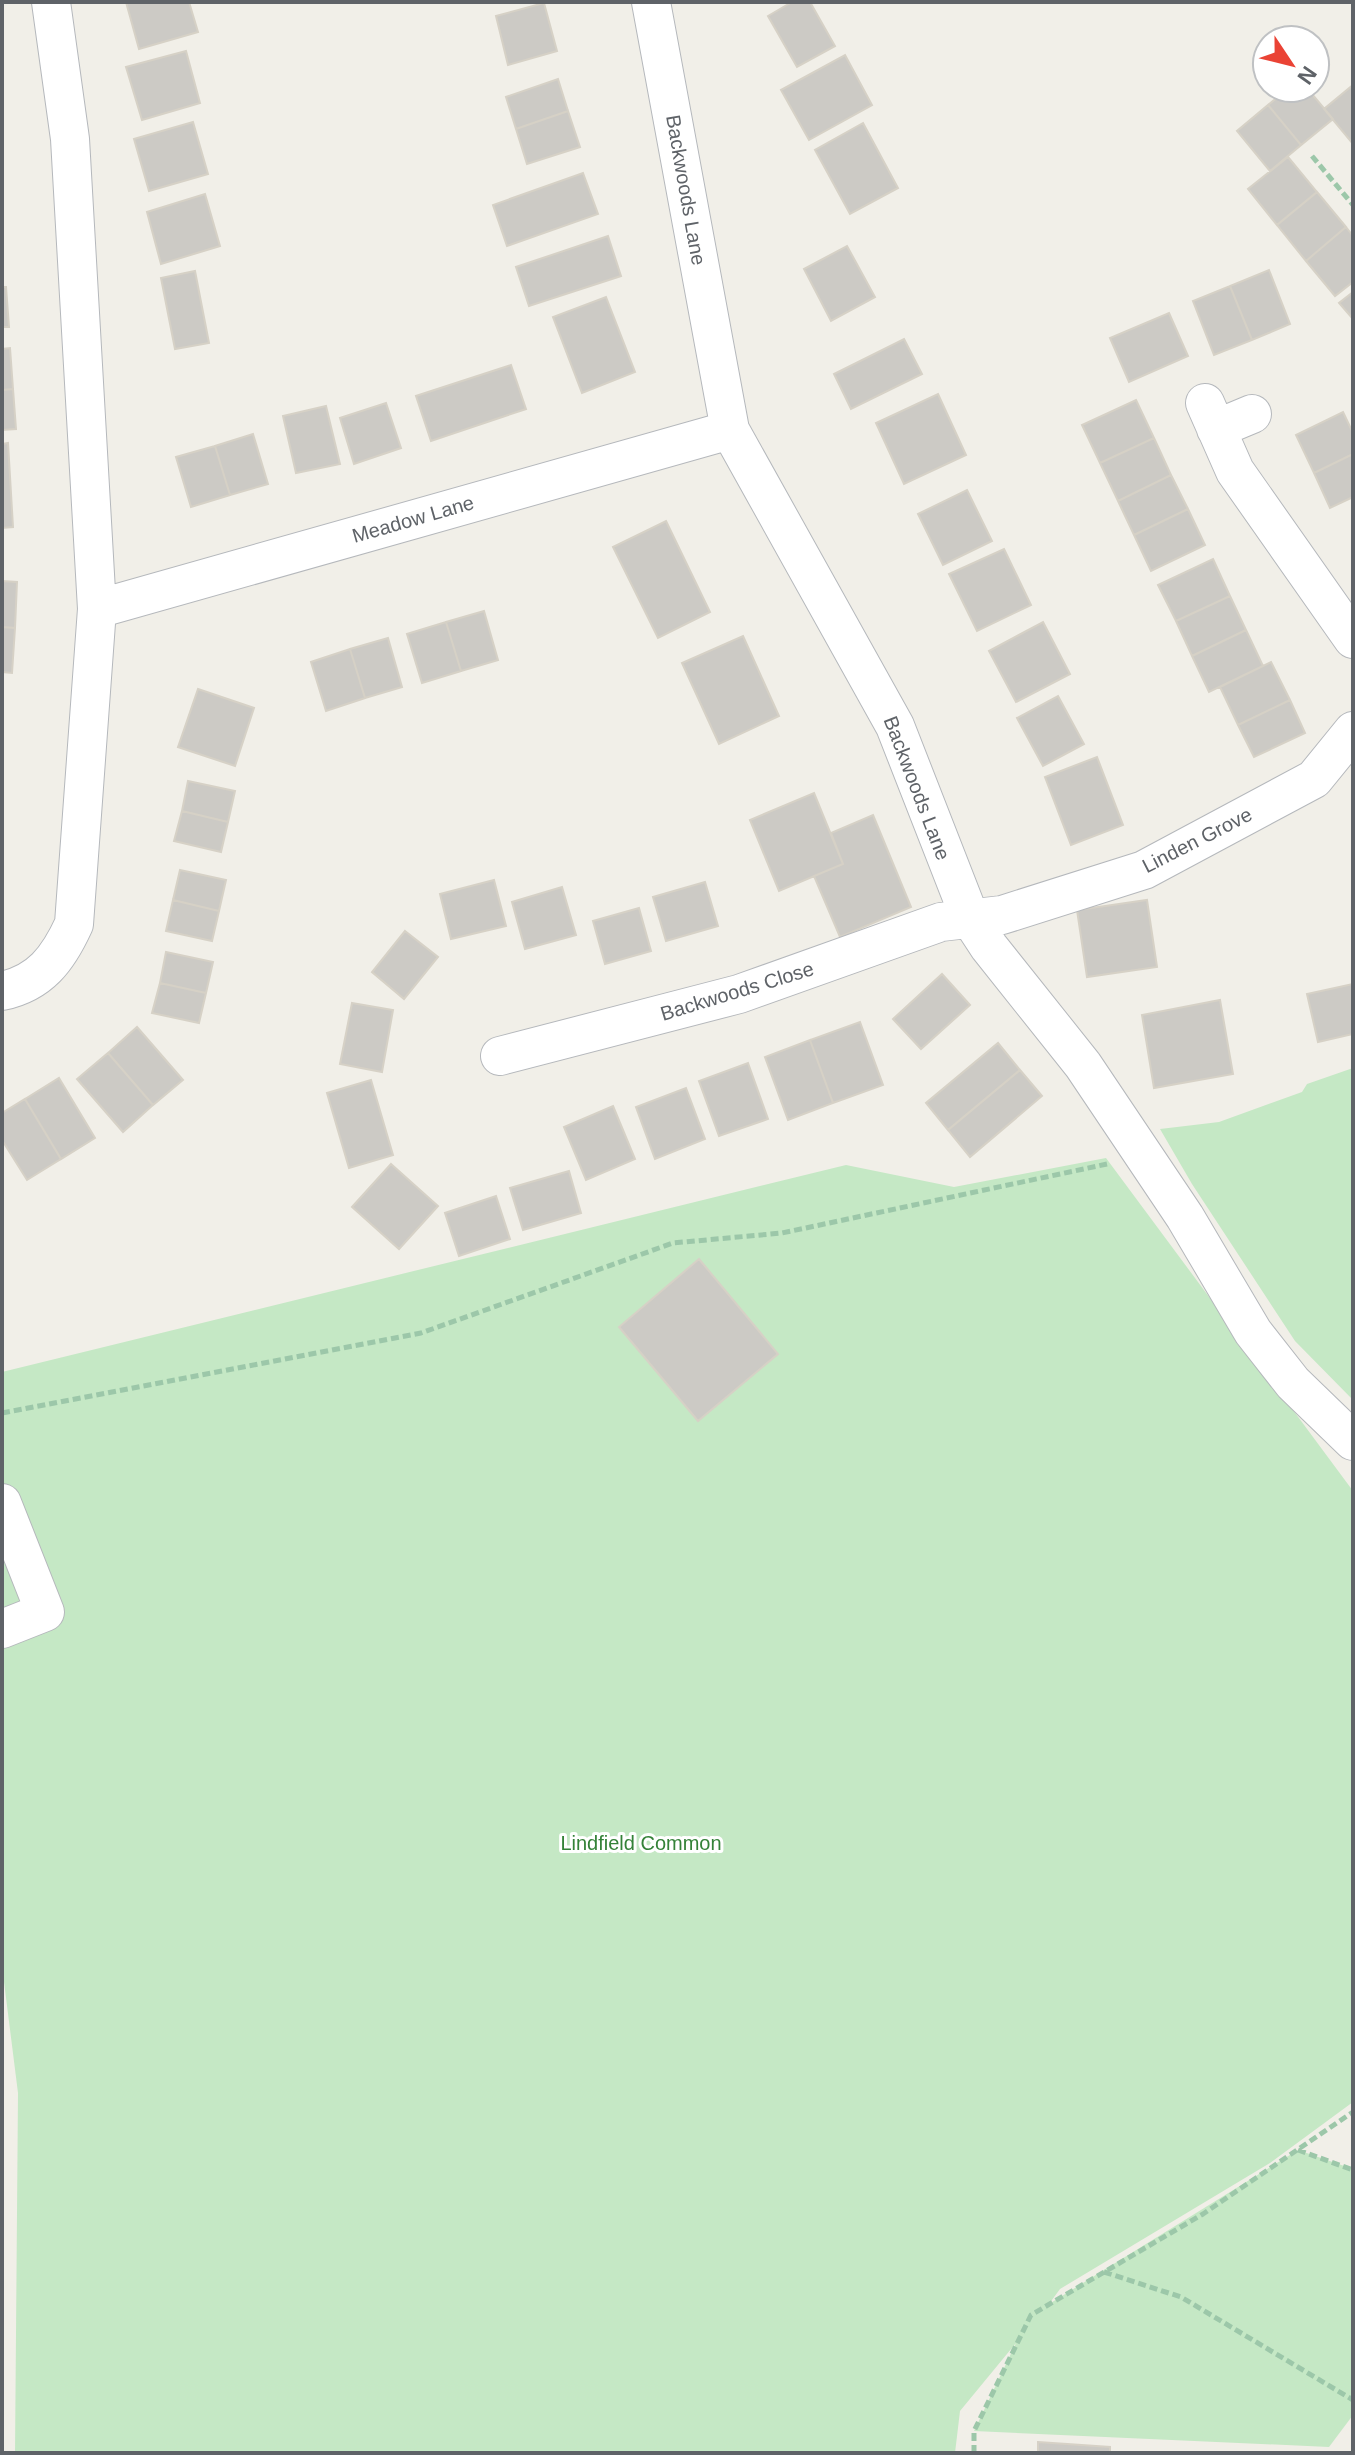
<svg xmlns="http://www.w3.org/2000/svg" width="1355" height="2455" viewBox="0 0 1355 2455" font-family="Helvetica,sans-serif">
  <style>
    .green { fill: #c5e8c5 }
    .building { fill: #cccac5; stroke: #d6d1c6; stroke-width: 2 }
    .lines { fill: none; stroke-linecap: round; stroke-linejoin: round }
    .minor-casing { stroke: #b5b8bc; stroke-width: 40 }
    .path { stroke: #9cc7a9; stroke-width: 5; stroke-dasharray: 8 4; stroke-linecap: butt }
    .minor { stroke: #fff; stroke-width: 38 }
    .labels { text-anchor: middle; stroke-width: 6; stroke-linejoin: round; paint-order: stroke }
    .street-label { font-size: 20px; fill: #5f6368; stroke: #fff }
    .park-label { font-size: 20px; fill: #348238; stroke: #fff }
  </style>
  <rect width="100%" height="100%" fill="#f1efe8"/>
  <!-- green -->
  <path class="green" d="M1353,1068V1400L1295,1341L1192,1184L1160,1129L1219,1122L1302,1092L1307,1084Z
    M1106,1158L1353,1491V2102L1270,2163L1060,2289L1049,2304L1298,2150L1350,2168L1353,2171V2415L1329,2447L974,2431L1016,2343L960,2411L955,2453H15L18,2093L2,1966V1372L846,1165L954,1187Z"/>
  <!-- building -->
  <path class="building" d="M126,2H189L198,32L139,49Z
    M792,2H810L835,46L797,67L768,16Z
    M544,3L557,51L508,65L496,16Z
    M186,51L200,103L142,120L126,67Z
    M845,55L872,105L809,140L781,90Z
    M558,79L568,111L516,129L506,97Z
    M1353,85V144L1324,109Z
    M1289,88H1307L1333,119L1301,145L1268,105Z
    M1268,105L1301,145L1270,171L1237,131Z
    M568,111L580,147L527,164L516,129Z
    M193,122L208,174L149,191L134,139Z
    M863,123L898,188L850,214L815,150Z
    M1288,157L1317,192L1277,225L1248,189Z
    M583,173L598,214L507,246L493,205Z
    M1317,192L1346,227L1306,261L1277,225Z
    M205,194L220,246L161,264L147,212Z
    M1346,227L1353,236V282L1335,296L1306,261Z
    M608,236L621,276L529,306L516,267Z
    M847,246L875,297L831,321L804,269Z
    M1269,270L1290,324L1252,340L1230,286Z
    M195,271L209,343L175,349L161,278Z
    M1230,286L1252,340L1214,355L1193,301Z
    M2,287H6L9,327H2Z
    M1353,292V319L1339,303Z
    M606,297L635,372L582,393L553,317Z
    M1169,313L1188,356L1129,382L1110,338Z
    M904,339L922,374L851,409L834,374Z
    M10,348L13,389L2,390V349Z
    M511,365L526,409L431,441L416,396Z
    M13,389L16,429L2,430V390Z
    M938,394L966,455L904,484L876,423Z
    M1136,400L1154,438L1100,463L1082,425Z
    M386,403L401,448L354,464L340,418Z
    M326,406L340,464L296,473L283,416Z
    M1343,412L1353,433V454L1314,473L1296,435Z
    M253,434L268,484L230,495L215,446Z
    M1154,438L1171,475L1118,501L1100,463Z
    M8,443L13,527L2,528V444Z
    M215,446L230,495L191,507L176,457Z
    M1353,454V497L1330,508L1314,473Z
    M1171,475L1188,509L1134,535L1118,501Z
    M967,490L992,541L943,565L918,514Z
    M1188,509L1205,545L1151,571L1134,535Z
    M666,521L710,612L658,638L613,547Z
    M1004,549L1031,605L977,631L949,574Z
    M1213,559L1230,596L1176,621L1158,585Z
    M2,581L17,582L15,628L2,627Z
    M1230,596L1246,630L1192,656L1176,621Z
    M484,611L498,660L461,671L446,622Z
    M446,622L461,671L422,683L407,634Z
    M1043,622L1070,674L1016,702L989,651Z
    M2,627L15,628L12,673L2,672Z
    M1246,630L1263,666L1209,692L1192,656Z
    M743,636L779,716L719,744L682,663Z
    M388,638L402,687L365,698L350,649Z
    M350,649L365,698L326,711L311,662Z
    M1271,662L1290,700L1238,725L1220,687Z
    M198,689L254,708L235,766L178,747Z
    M1058,696L1084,744L1043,766L1017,718Z
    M1290,700L1305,733L1254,757L1238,725Z
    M1097,757L1123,825L1071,845L1045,777Z
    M188,781L235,791L228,822L182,811Z
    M814,793L843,864L779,891L750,820Z
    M182,811L228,822L221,852L174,841Z
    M873,815L911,907L840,937L814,876L843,864L831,833Z
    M180,870L226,880L219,911L173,900Z
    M494,880L506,926L451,939L440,894Z
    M705,882L718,926L666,941L653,897Z
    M562,887L576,935L525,949L512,902Z
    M173,900L219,911L212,941L166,931Z
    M1147,900L1157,967L1087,977L1077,910Z
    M639,908L651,951L605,964L593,921Z
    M405,931L438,957L404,999L372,972Z
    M166,952L213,962L206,993L160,983Z
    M942,974L970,1005L921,1049L893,1019Z
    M160,983L206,993L199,1023L152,1013Z
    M1353,984V1034L1318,1042L1307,994Z
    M1220,1000L1233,1074L1154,1088L1142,1015Z
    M352,1003L393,1010L382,1072L340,1064Z
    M860,1022L883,1085L833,1103L810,1040Z
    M137,1027L183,1080L153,1105L108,1053Z
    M810,1040L833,1103L788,1120L765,1057Z
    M998,1043L1020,1070L948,1130L926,1103Z
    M108,1053L153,1105L123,1132L77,1079Z
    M748,1063L768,1119L719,1136L699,1081Z
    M1020,1070L1042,1096L970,1157L948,1130Z
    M59,1078L95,1138L61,1159L25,1099Z
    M371,1080L393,1155L349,1168L327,1093Z
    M686,1088L705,1139L655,1159L636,1107Z
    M25,1099L61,1159L27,1180L2,1140V1113Z
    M613,1106L635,1159L586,1180L564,1127Z
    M391,1164L438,1206L399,1249L352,1207Z
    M569,1171L581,1213L523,1230L510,1188Z
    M496,1196L510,1239L459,1256L445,1213Z
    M699,1259L778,1354L698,1421L619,1327Z
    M1038,2442L1110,2447V2453H1038Z"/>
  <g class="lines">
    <defs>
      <path id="minor" d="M651,2L730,430L895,726L970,918L989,947L1083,1065L1185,1217L1253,1332L1293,1383L1353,1441
        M1205,403L1235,471L1353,639
        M1216,429L1252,414
        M97,609L730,430
        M2,991C40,983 58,959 74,924L97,609L70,139L51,2
        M500,1056L739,994L941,922L1002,915L1144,870L1314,779L1353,731
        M2,1503L45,1612L2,1629"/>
    </defs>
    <!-- minor casing -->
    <use href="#minor" class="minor-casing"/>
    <!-- path -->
    <path class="path" d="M1312,156L1353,205
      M2,1413L421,1333L673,1243L782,1233L1107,1164
      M1298,2150L1353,2170
      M1104,2272L1181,2297L1353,2400
      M974,2453V2431L1031,2315L1203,2214L1353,2112"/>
    <!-- minor -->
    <use href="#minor" class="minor"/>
  </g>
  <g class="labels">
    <!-- street labels -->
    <g class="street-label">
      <text transform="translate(686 190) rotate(80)" y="7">Backwoods Lane</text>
      <text transform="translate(413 519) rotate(-16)" y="7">Meadow Lane</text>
      <text transform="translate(917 788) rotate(69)" y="7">Backwoods Lane</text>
      <text transform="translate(1197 840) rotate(-27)" y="7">Linden Grove</text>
      <text transform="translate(737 991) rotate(-17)" y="7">Backwoods Close</text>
    </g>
    <!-- park labels -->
    <g class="park-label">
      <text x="641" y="1850">Lindfield Common</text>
    </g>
  </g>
  <!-- border -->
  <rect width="1355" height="2455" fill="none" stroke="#5f6368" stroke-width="8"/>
  <!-- north arrow -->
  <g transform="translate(1291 64) rotate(125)"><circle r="38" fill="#ffffff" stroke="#bfc1c3" stroke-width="2"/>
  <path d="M0-6L14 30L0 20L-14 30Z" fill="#ea4335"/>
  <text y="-12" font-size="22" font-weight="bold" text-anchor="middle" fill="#5f6368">N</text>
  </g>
</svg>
